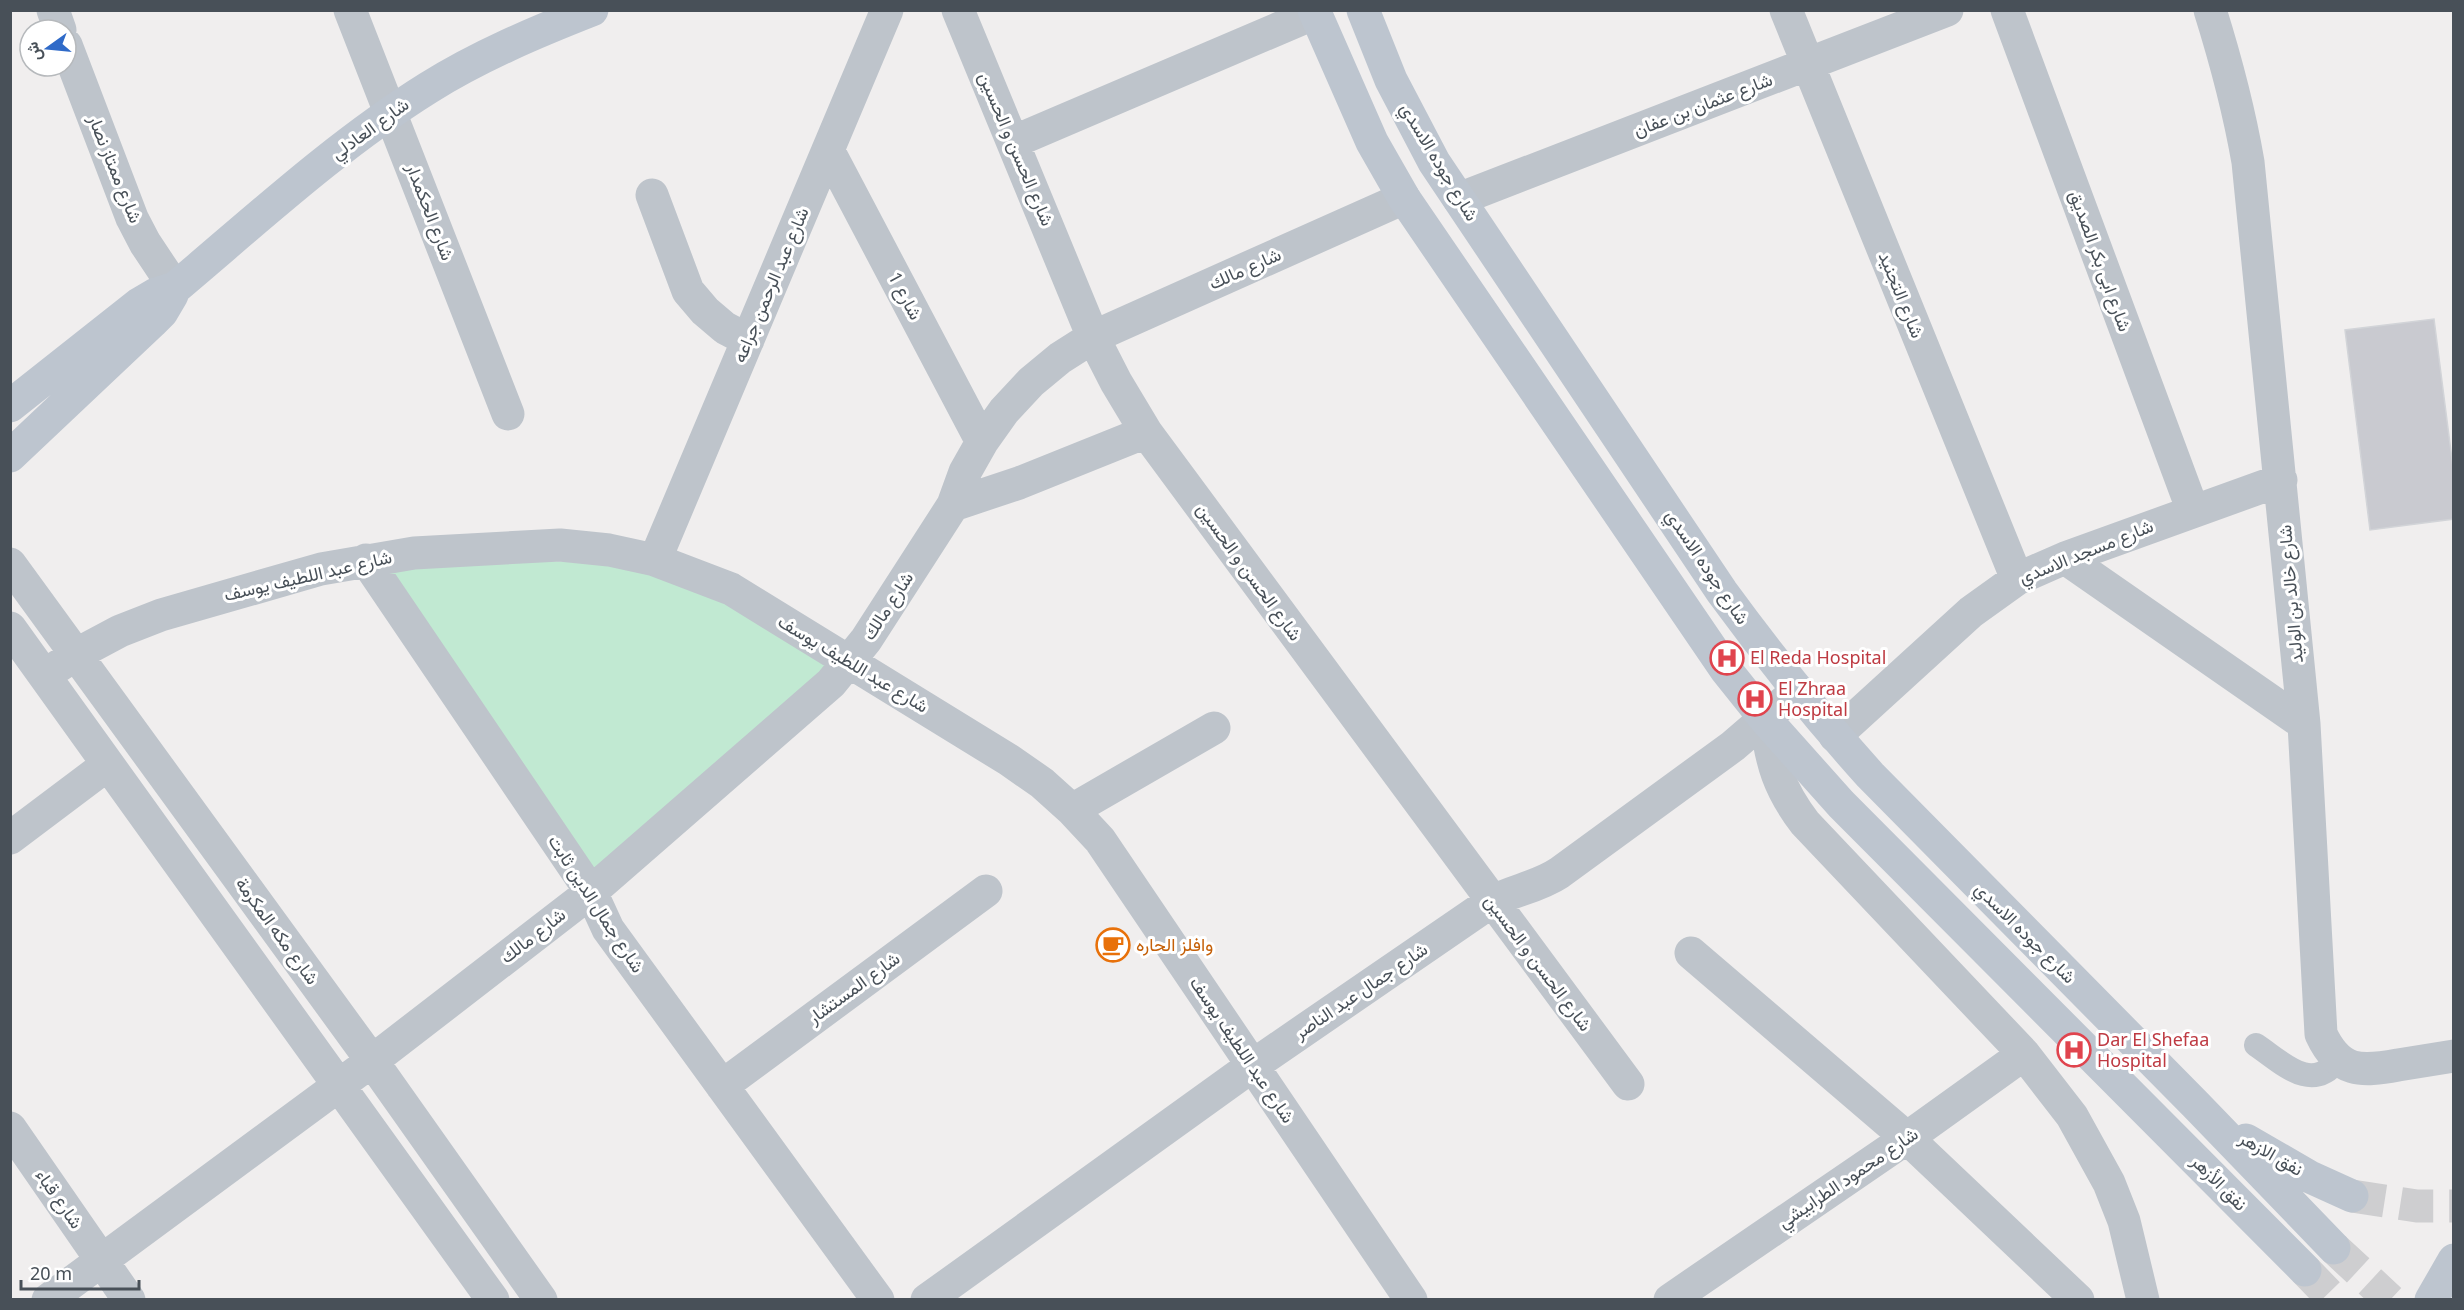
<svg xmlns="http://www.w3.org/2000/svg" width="2464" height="1310" viewBox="0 0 2464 1310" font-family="'Noto Sans',Vazirmatn,sans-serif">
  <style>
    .green { fill: #c1e9d2 }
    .building { fill: #c9cad0; stroke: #d2d4d8; stroke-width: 1.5 }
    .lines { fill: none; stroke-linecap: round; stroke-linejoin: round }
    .secondary-tunnel { stroke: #ceced0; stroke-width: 33; stroke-dasharray: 33 16; stroke-linecap: butt }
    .lane { stroke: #bec4cb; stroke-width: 24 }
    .street { stroke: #bec4cb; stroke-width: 33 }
    .secondary { stroke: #bdc5cf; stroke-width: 33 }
    .labels { text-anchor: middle; stroke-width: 6; stroke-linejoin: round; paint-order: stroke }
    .street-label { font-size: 18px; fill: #485058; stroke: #fff }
    .health-label { font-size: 18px; fill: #be3a42; stroke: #fff; text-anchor: start }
    .food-label { font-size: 18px; fill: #c56008; stroke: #fff; text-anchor: start }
  </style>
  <rect width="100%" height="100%" fill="#f0eeee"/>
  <!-- green -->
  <path class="green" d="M647,561L847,661L591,890L371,562Z"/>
  <!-- building -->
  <path class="building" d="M2434,319L2454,475V519L2370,530L2345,330Z"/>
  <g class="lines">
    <!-- secondary-tunnel -->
    <path class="secondary-tunnel" d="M2352,1196L2417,1206H2454
      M2334,1248L2390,1300
      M2305,1270L2334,1300"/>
    <!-- lane -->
    <path class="lane" d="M2256,1045C2283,1063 2311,1094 2338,1060"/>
    <!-- street -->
    <path class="street" d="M53,10L60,30
      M350,10L508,414
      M958,10L1093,337L1116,382L1146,432L1628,1084
      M1786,10L2017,579
      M2007,10L2193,511
      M2210,10C2226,61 2239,110 2248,162L2304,724L2321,1034C2339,1073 2361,1072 2398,1065C2417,1062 2435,1059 2454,1056
      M66,45L132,218L145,243L175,288
      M1013,142L1315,13
      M828,150L982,442
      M652,195L688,291L705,311L725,328L748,340
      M1459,199L1947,10
      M953,505L1019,483L1146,432
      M2065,558L2304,724
      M366,560L591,892L608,929L878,1300
      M655,560L887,10
      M10,564L372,1061L541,1300
      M10,628L493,1300
      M45,675L75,655L120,631L161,615L321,569L414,553L560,545L609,550L655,560L731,589L1009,760L1042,783L1072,810L1100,840L1411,1300
      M1766,720C1771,763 1779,789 1805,823L2024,1054L2072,1116L2109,1183L2124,1221L2143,1300
      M1835,736L1971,612L2017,579L2065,558L2281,480
      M1072,810L1214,728
      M10,838L107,765
      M1691,953L1907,1138L2078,1300
      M722,1086L986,891
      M10,1128L129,1300
      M48,1300L372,1061L591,892L831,683L866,640L953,505L965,472L982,442L1004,411L1031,382L1060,358L1093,337L1404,198
      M927,1300L1252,1066L1491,902C1514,890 1538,887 1559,873L1733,746L1797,691
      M1670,1300L1907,1138L2024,1054"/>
    <!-- secondary -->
    <path class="secondary" d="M1314,10L1372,142L1404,198L1726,670L1766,720L1841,804L2305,1270
      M1363,10L1391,80L1434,162L1722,592C1768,655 1817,716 1870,775L2195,1104L2334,1248
      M10,406L139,304L156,294L175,288C257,219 337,145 428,88C479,56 536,32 592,10
      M10,456L152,322L162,312L172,295
      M2246,1140L2310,1177L2352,1196
      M2431,1300L2454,1260"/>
  </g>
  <!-- icons -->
  <defs>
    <symbol id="hospital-ring" viewBox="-11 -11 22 22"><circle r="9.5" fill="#fff" stroke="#e0444e" stroke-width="1.5"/><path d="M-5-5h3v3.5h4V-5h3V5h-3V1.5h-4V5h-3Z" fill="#e0444e"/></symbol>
    <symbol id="cafe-ring" viewBox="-11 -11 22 22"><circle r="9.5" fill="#fff" stroke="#e8710a" stroke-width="1.5"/><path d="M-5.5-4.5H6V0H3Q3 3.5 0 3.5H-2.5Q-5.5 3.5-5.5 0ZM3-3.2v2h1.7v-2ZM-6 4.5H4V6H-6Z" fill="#e8710a"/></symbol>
  </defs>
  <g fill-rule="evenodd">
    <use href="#hospital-ring" x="1708" y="639" width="38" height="38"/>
    <use href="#hospital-ring" x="1736" y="680" width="38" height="38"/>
    <use href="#cafe-ring" x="1094" y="926" width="38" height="38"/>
    <use href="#hospital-ring" x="2055" y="1031" width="38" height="38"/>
  </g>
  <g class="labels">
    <!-- street labels -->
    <g class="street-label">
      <text transform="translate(1703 105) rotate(-21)" y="6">شارع عثمان بن عفان</text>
      <text transform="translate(370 129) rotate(-36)" y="6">شارع العادلي</text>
      <text transform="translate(1016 149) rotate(67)" y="6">شارع الحسن و الحسين</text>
      <text transform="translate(1439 162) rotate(59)" y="6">شارع جوده الاسدي</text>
      <text transform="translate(115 169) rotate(68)" y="6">شارع ممتاز نصار</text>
      <text transform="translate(430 212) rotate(69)" y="6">شارع الحكمدار</text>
      <text transform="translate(2100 261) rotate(70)" y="6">شارع ابى بكر الصديق</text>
      <text transform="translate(1245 269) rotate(-24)" y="6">شارع مالك</text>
      <text transform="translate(771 285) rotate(-67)" y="6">شارع عبد الرحمن جراعه</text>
      <text transform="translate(1901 295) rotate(68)" y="6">شارع التجنيد</text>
      <text transform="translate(905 296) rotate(62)" y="6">شارع 1</text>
      <text transform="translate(2086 552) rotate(-22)" y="6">شارع مسجد الاسدي</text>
      <text transform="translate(1707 567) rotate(56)" y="6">شارع جوده الاسدي</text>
      <text transform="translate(1249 572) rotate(54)" y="6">شارع الحسن و الحسين</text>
      <text transform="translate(308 576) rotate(-13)" y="6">شارع عبد اللطيف يوسف</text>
      <text transform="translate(2291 594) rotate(-95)" y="6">شارع خالد بن الوليد</text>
      <text transform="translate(888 606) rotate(-57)" y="6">شارع مالك</text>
      <text transform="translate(853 664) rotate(31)" y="6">شارع عبد اللطيف يوسف</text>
      <text transform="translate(596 904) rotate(57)" y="6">شارع جمال الدين ثابت</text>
      <text transform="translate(277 931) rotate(54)" y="6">شارع مكه المكرمة</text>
      <text transform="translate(2025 933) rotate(45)" y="6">شارع جوده الاسدي</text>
      <text transform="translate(533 936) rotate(-38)" y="6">شارع مالك</text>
      <text transform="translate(1538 963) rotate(53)" y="6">شارع الحسن و الحسين</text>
      <text transform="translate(854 988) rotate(-36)" y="6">شارع المستشار</text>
      <text transform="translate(1361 991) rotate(-34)" y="6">شارع جمال عبد الناصر</text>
      <text transform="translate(1242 1050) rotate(56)" y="6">شارع عبد اللطيف يوسف</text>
      <text transform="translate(2271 1154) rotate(30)" y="6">نفق الازهر</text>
      <text transform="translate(1848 1178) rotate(-34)" y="6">شارع محمود الطرابيشي</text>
      <text transform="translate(2219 1183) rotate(45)" y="6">نفق الأزهر</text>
      <text transform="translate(59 1199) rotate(55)" y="6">شارع قباء</text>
    </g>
    <!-- health labels -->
    <g class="health-label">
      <text x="1750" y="664">El Reda Hospital</text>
      <text x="1778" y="695">El Zhraa<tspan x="1778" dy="21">Hospital</tspan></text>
      <text x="2097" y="1046">Dar El Shefaa<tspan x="2097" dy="21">Hospital</tspan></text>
    </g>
    <!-- food labels -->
    <g class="food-label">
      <text x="1136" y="951">وافلز الحاره</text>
    </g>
  </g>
  <!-- border -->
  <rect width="2464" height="1310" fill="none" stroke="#485058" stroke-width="24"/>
  <!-- north arrow -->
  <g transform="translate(48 48) rotate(255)"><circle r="28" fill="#ffffff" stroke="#b6b9bc" stroke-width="1.5"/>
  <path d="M0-4.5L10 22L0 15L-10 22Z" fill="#2f6ac8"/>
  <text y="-9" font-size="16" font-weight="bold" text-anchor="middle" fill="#485058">ش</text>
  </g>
  <!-- scale -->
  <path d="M21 1280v9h118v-9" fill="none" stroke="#485058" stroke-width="3"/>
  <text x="30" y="1280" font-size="18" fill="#485058" stroke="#ffffff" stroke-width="4.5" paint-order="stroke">20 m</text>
</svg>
